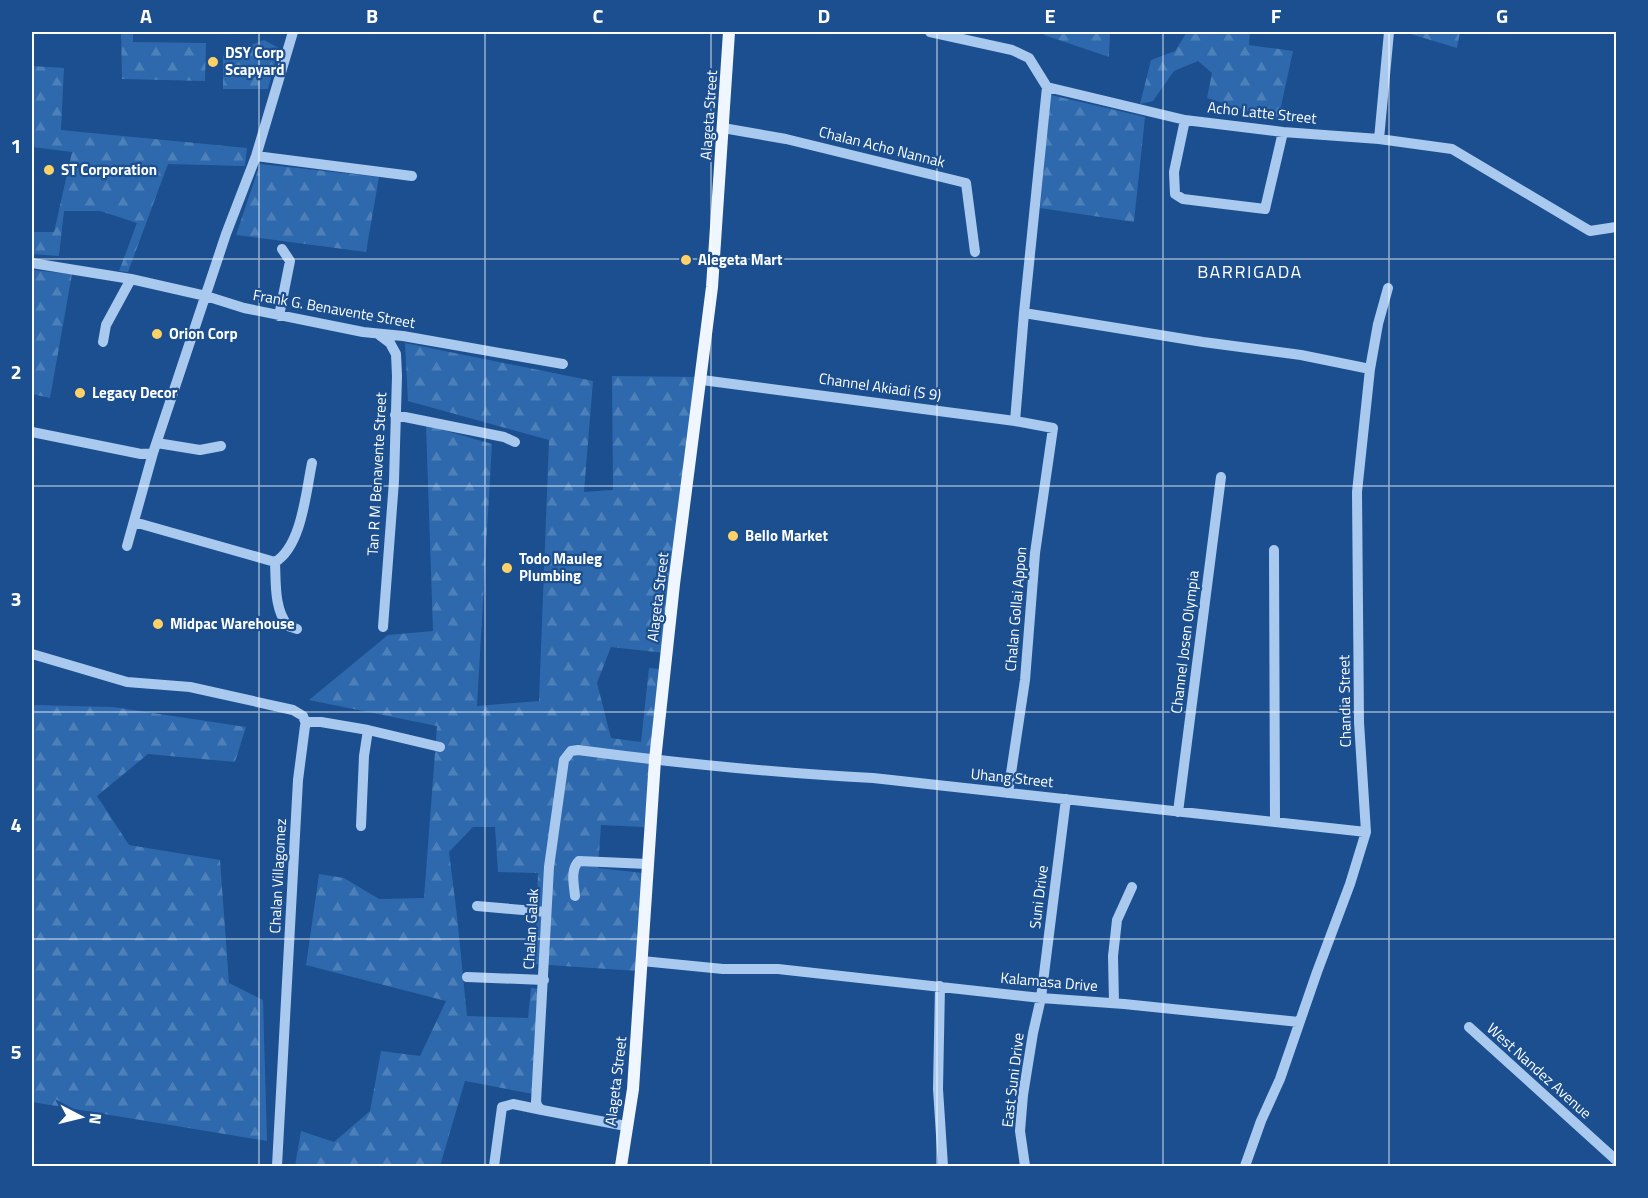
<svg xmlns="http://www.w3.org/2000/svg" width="1648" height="1198" viewBox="0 0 1648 1198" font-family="'Titillium Web',sans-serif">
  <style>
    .forest { fill: url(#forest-firs) }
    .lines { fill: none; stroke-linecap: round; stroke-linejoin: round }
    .minor { stroke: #a9c9ee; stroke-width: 10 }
    .major { stroke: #f0f6ff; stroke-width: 12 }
    .grid { fill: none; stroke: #fff; stroke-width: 1.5; stroke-opacity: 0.55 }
    .poi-dot { fill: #ffd166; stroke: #1b4f8f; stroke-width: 2 }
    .labels { text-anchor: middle; stroke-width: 4.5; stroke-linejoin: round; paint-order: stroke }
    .poi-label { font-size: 15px; font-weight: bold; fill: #fff; stroke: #1b4f8f; text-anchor: start }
    .street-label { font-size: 15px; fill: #fff; stroke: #1b4f8f }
    .quarter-label { font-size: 18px; letter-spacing: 1.5px; fill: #fff; stroke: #1b4f8f }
    .neatline { fill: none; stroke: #fff; stroke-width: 2 }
    .grid-label { font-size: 20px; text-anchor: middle; font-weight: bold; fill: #fff }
  </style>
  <defs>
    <pattern id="forest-firs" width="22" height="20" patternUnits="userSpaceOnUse" patternTransform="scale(1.5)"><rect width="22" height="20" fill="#2e69ad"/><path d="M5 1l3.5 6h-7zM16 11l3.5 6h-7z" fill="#4d80b9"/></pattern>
  </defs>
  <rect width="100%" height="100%" fill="#1b4f8f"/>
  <!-- forest -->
  <path class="forest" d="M121,32H133V42L206,43L205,81L122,79Z
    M1044,32H1110L1109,57L1044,35Z
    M1187,32H1250L1249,45L1293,51L1278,120L1207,98L1212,73L1198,61L1174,71L1153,101L1140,104L1151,60L1175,51Z
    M1404,32H1460L1457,48Z
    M264,40L279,48L268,89H223V56Z
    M32,66L64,68L61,130L247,148L245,166L168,164L128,272L119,271L137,223L100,211H64L59,256L32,254V232H54L72,152L32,147Z
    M1051,95L1145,117L1134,222L1040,208Z
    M260,164L379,177L366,252L236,235Z
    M32,270L72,274L50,398L32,394Z
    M405,343L593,381L584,492L613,490L612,376L702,377L665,653L611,647L597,683L611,738L641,742L649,668L660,669L644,827L601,825L598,868L643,873L636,971L535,964L538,873L498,872L495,827H473L449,852L457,916L467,1016L528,1018L531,988L541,989L533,1094L465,1081L440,1166H295L301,1131L334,1142L370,1111L381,1051L420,1056L446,1001L306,965L319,874L344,878L379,899L424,898L437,726L309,700L388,635L433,631L426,425L492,444L477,706L539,701L549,440L408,401Z
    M32,705L113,707L246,727L235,762L148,754L97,796L129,845L220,860L229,983L263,1000L267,1141L32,1102Z"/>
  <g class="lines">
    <!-- minor -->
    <path class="minor" d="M930,32L1012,50L1029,58L1047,87L1185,120L1283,132L1379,139L1452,149L1590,231L1616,227
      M1185,120L1174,172L1175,194L1183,199L1265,209L1283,132
      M723,128L786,139L966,183L975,252
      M1379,139L1389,32
      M256,156L412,176
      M32,263L131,279L206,296L244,308L363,332L403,336L563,364
      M1024,313L1203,342L1301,355L1370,369
      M279,316L290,261L282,249
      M378,334L390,343L396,354L397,376L394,481L383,627
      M103,342L106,325L131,279
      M702,380L1015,421L1053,428L1035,553L1025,680L1008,793
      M395,415L504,437L515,442
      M1015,421L1024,313L1047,87
      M32,432L141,454L153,453
      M157,443L200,450L221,446
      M134,522L275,562C302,546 306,491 312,463
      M127,546L153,453L226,234L256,156L293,32
      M1274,550L1275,822
      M275,562C276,583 274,609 288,626L297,629
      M32,654L127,682L190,687L293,710L303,716L306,724
      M1178,812L1221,477
      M361,826L364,756L368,730
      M575,896C574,885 570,869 579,861L648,864
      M477,906L546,912
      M642,961L723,969H778L1041,998L1124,1004L1299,1022
      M467,977L544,980
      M940,986L938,1089L943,1166
      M1114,1003L1113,956L1117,920L1132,887
      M1469,1027L1616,1160
      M626,1126L542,1110L538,1107L536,1102L549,867L564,760L571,751L578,750C676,763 774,773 873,778L1366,832
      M277,1166L298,780L305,726L308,722H321L368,730L440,747
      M494,1166L502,1107L513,1104L542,1110
      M1025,1166L1020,1131L1023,1095L1033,1033L1041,998L1066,799
      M1245,1166L1261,1121L1280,1079L1317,972L1350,884L1366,832L1359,722L1357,492L1370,369L1378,324L1388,288"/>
    <!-- major -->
    <path class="major" d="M621,1166L633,1089L655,760L674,584L712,287L729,32"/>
  </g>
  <!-- grid -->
  <path class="grid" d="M259,32V1166M485,32V1166M711,32V1166M937,32V1166M1163,32V1166M1389,32V1166M32,259H1616M32,486H1616M32,712H1616M32,939H1616"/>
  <!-- markers -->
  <g class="poi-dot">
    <circle cx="213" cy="62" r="6"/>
    <circle cx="49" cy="170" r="6"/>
    <circle cx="686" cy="260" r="6"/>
    <circle cx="157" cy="334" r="6"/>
    <circle cx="80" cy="393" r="6"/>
    <circle cx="733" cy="536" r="6"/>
    <circle cx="507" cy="568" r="6"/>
    <circle cx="158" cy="624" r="6"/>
  </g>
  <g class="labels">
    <!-- poi labels -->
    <g class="poi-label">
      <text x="225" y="58">DSY Corp<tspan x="225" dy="17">Scapyard</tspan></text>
      <text x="61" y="175">ST Corporation</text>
      <text x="698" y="265">Alegeta Mart</text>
      <text x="169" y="339">Orion Corp</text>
      <text x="92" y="398">Legacy Decor</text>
      <text x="745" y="541">Bello Market</text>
      <text x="519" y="564">Todo Mauleg<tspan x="519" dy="17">Plumbing</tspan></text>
      <text x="170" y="629">Midpac Warehouse</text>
    </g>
    <!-- street labels -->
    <g class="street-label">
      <text transform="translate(1262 113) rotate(6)" y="5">Acho Latte Street</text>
      <text transform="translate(709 115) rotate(-86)" y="5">Alageta Street</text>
      <text transform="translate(882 147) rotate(14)" y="5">Chalan Acho Nannak</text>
      <text transform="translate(334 309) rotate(10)" y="5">Frank G. Benavente Street</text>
      <text transform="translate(880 387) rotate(8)" y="5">Channel Akiadi (S 9)</text>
      <text transform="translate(377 474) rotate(-87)" y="5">Tan R M Benavente Street</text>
      <text transform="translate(658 597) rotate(-83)" y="5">Alageta Street</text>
      <text transform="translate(1016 609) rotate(-85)" y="5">Chalan Gollai Appon</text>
      <text transform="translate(1185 642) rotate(-83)" y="5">Channel Josen Olympia</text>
      <text transform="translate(1345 701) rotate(-91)" y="5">Chandia Street</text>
      <text transform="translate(1012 778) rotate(6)" y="5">Uhang Street</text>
      <text transform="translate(278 876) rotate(-87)" y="5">Chalan Villagomez</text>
      <text transform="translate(1039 897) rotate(-83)" y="5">Suni Drive</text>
      <text transform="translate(531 929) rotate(-87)" y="5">Chalan Galak</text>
      <text transform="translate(1049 982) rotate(5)" y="5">Kalamasa Drive</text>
      <text transform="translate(1539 1071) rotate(42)" y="5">West Nandez Avenue</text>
      <text transform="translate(1013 1080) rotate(-83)" y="5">East Suni Drive</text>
      <text transform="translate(616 1081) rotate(-83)" y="5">Alageta Street</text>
    </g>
    <!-- quarter labels -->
    <g class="quarter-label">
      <text x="1250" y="278">BARRIGADA</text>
    </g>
  </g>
  <!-- border -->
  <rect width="1648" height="1198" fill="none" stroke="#1b4f8f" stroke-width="66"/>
  <!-- north arrow -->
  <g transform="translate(81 1117) rotate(97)" stroke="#1b4f8f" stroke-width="4.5" paint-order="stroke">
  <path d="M0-4.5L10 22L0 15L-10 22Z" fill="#ffffff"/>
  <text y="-9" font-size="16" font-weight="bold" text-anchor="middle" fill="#ffffff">N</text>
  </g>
  <rect x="33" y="33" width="1582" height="1132" class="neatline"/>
  <g class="grid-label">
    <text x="146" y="23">A</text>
    <text x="372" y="23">B</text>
    <text x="598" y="23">C</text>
    <text x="824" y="23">D</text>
    <text x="1050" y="23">E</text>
    <text x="1276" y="23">F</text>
    <text x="1502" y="23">G</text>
    <text x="16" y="153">1</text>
    <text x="16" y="379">2</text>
    <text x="16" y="606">3</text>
    <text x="16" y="832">4</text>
    <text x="16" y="1059">5</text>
  </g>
</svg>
